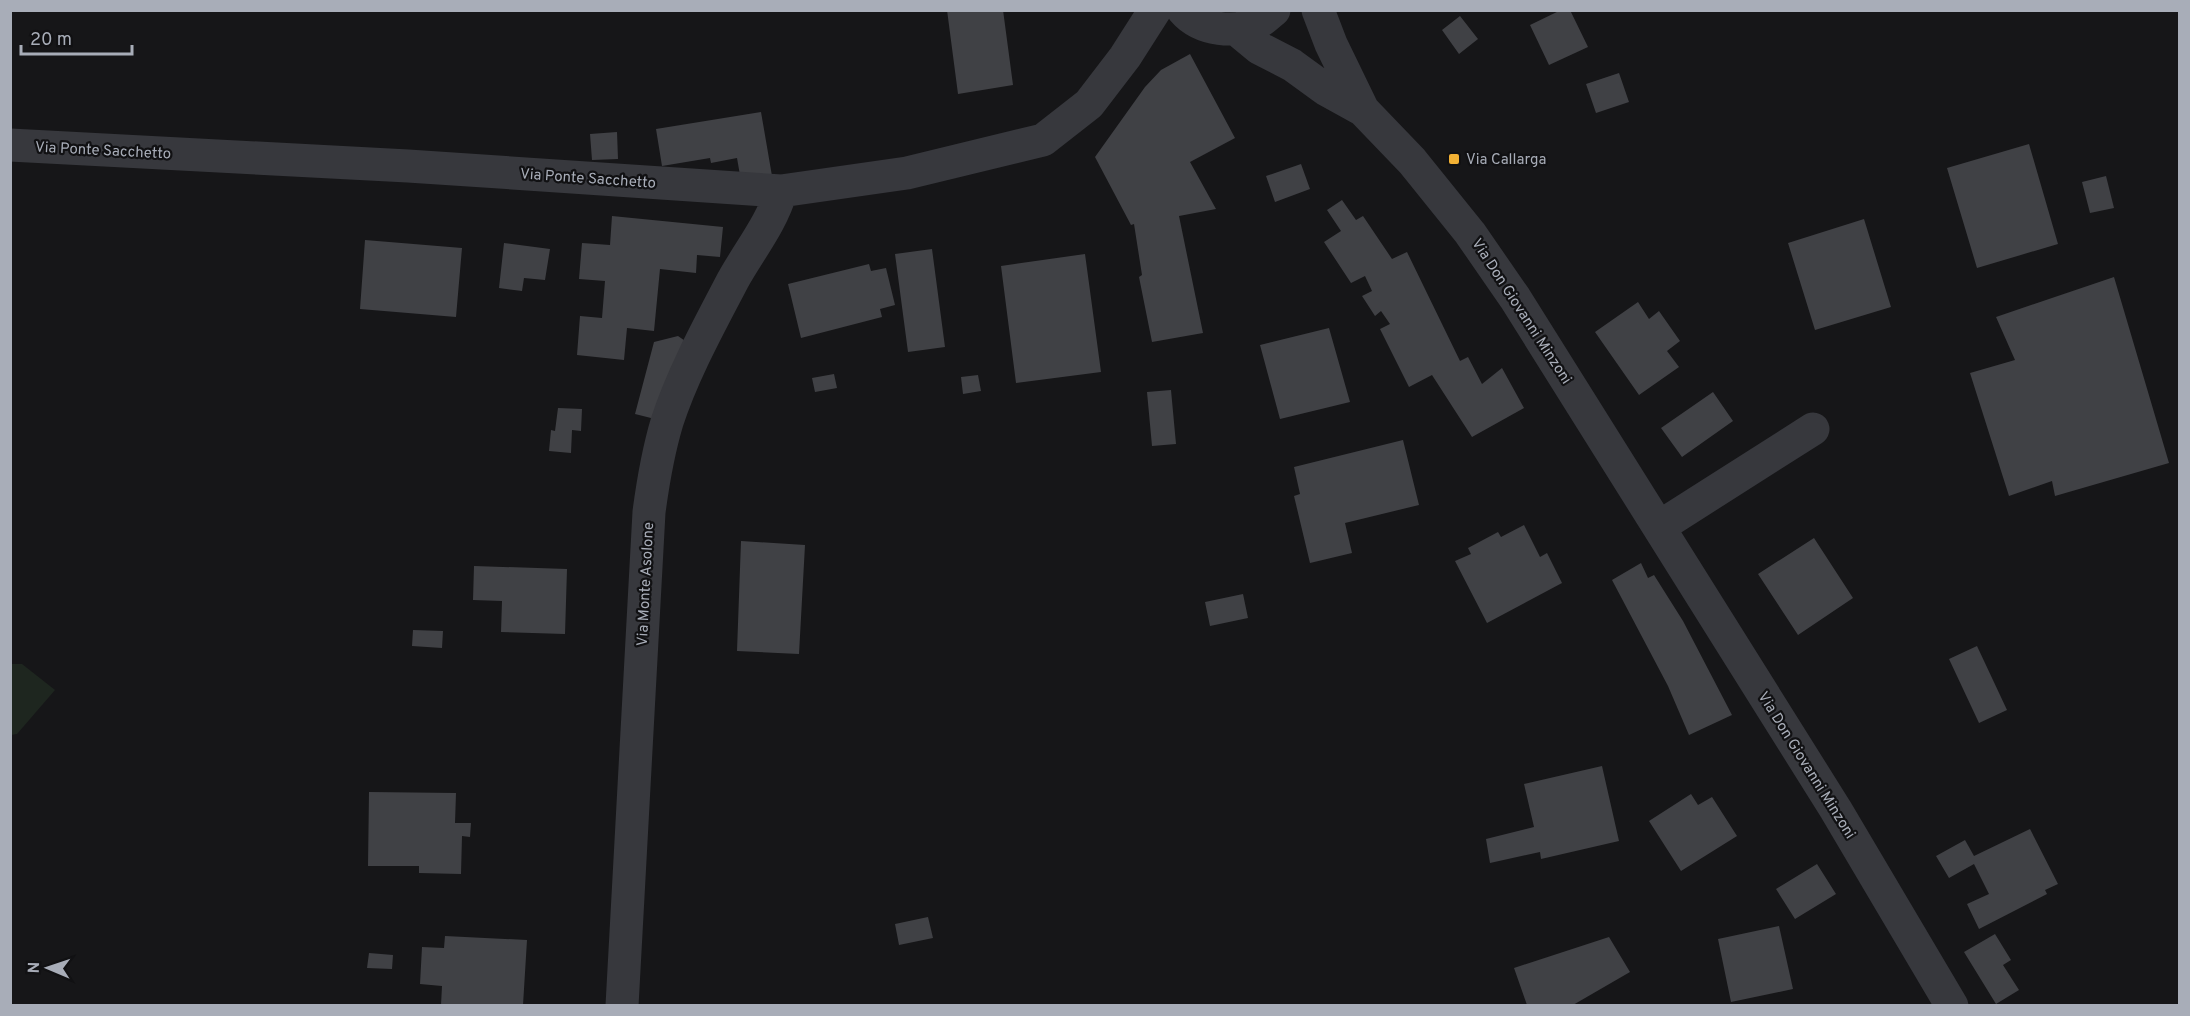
<svg xmlns="http://www.w3.org/2000/svg" width="2190" height="1016" viewBox="0 0 2190 1016" font-family="Overpass,sans-serif">
  <style>
    .green { fill: #1e261f }
    .building { fill: #404145 }
    .lines { fill: none; stroke-linecap: round; stroke-linejoin: round }
    .minor { stroke: #37383d; stroke-width: 33 }
    .poi-dot { fill: #f2b134; stroke: #111113; stroke-width: 2 }
    .labels { text-anchor: middle; stroke-width: 4.5; stroke-linejoin: round; paint-order: stroke }
    .street-label { font-size: 15px; fill: #a8adb8; stroke: #111113 }
    .poi-label { font-size: 15px; fill: #a8adb8; stroke: #111113; text-anchor: start }
  </style>
  <rect width="100%" height="100%" fill="#161618"/>
  <!-- green -->
  <path class="green" d="M10,664H22L55,690L17,734L11,735Z"/>
  <!-- building -->
  <path class="building" d="M947,10H1003L1013,85L958,94Z
    M1561,10H1570L1588,47L1549,65L1530,25Z
    M1460,16L1478,39L1459,54L1442,30Z
    M1190,54L1235,138L1190,162L1216,209L1179,216L1203,333L1152,342L1139,277L1142,275L1134,224L1131,225L1095,157L1145,87L1161,70Z
    M1619,73L1629,102L1596,113L1586,84Z
    M761,112L772,176L741,181L737,158L711,163L710,158L662,166L656,129Z
    M617,132L618,159L592,160L590,134Z
    M2029,144L2058,244L1977,268L1947,168Z
    M1301,164L1310,189L1275,202L1266,176Z
    M2106,176L2114,208L2090,213L2082,182Z
    M1342,200L1356,220L1363,216L1392,259L1407,252L1460,361L1468,357L1482,384L1502,368L1524,408L1472,437L1432,375L1409,387L1380,329L1390,324L1381,311L1375,316L1362,296L1372,291L1365,276L1351,283L1324,242L1341,231L1327,210Z
    M612,216L723,227L720,257L697,255L696,273L660,269L654,331L627,328L624,360L577,355L580,316L602,318L605,281L579,279L582,243L610,245Z
    M1864,219L1891,307L1815,330L1788,243Z
    M365,240L462,248L456,317L360,309Z
    M504,243L550,249L545,280L524,278L522,291L499,288Z
    M932,249L945,347L908,352L895,254Z
    M1085,254L1101,372L1016,383L1001,266Z
    M869,264L871,271L886,268L895,305L880,309L882,317L801,338L788,284Z
    M2114,277L2169,463L2055,496L2052,481L2009,496L1970,373L2015,360L1996,317Z
    M1638,302L1649,319L1659,311L1680,341L1667,351L1679,367L1639,395L1595,332Z
    M1329,328L1350,402L1280,419L1260,345Z
    M678,336L691,345L659,420L635,414L654,342Z
    M834,374L837,388L815,392L812,378Z
    M978,375L981,391L963,394L961,377Z
    M1171,390L1176,444L1152,446L1147,392Z
    M1713,392L1733,421L1682,457L1661,428Z
    M558,408L582,409L581,431L572,430L571,453L549,451L551,430L555,431Z
    M1403,440L1419,505L1345,523L1352,553L1310,563L1294,496L1300,494L1294,467Z
    M1524,525L1540,557L1547,553L1562,583L1487,623L1455,561L1471,554L1468,548L1498,532L1501,537Z
    M1814,538L1853,598L1798,635L1758,574Z
    M741,541L805,545L799,654L737,651Z
    M1641,563L1648,578L1654,575L1683,621L1732,715L1689,735L1668,686L1612,580Z
    M474,566L567,569L565,634L501,632L502,601L473,600Z
    M1243,594L1248,618L1210,626L1205,602Z
    M413,630L443,631L442,648L412,646Z
    M1977,646L2007,710L1979,723L1949,659Z
    M1602,766L1619,841L1541,859L1540,852L1490,863L1486,839L1534,827L1524,784Z
    M369,792L456,793L455,823H471L470,837L462,836L461,874L419,873V866H368Z
    M1691,794L1698,805L1712,797L1737,836L1681,871L1649,821Z
    M2030,829L2058,884L2045,890L2047,894L1979,929L1967,904L1989,894L1974,864L1949,878L1936,856L1965,840L1974,856Z
    M1817,864L1836,894L1795,919L1776,889Z
    M928,917L933,938L899,945L895,924Z
    M1779,926L1793,989L1731,1002L1718,939Z
    M1995,934L2011,960L2003,965L2019,990L1996,1004L1964,952Z
    M445,936L527,940L523,1005H441L442,986L420,984L422,947L444,948Z
    M1609,937L1630,972L1573,1005H1527L1514,968Z
    M369,953L393,955L392,969L367,968Z"/>
  <g class="lines">
    <!-- minor -->
    <path class="minor" d="M1183,10C1201,31 1236,34 1259,22C1264,19 1269,14 1274,10
      M1318,10L1331,44L1363,110L1412,161L1470,233L1515,298L1836,810L1952,1006
      M1236,29L1259,48L1292,65L1325,89L1363,110
      M10,145L408,166L781,191L907,173L1043,140L1089,104L1125,57L1155,10
      M1659,527L1813,429
      M622,1006L649,512C653,482 658,452 667,422C683,373 709,326 733,280C749,251 772,223 781,191"/>
  </g>
  <!-- markers -->
  <rect class="poi-dot" x="1448" y="153" width="12" height="12" rx="3"/>
  <g class="labels">
    <!-- street labels -->
    <g class="street-label">
      <text transform="translate(103 150) rotate(3)" y="5">Via Ponte Sacchetto</text>
      <text transform="translate(588 178) rotate(4)" y="5">Via Ponte Sacchetto</text>
      <text transform="translate(1522 311) rotate(57)" y="5">Via Don Giovanni Minzoni</text>
      <text transform="translate(645 584) rotate(-87)" y="5">Via Monte Asolone</text>
      <text transform="translate(1807 765) rotate(58)" y="5">Via Don Giovanni Minzoni</text>
    </g>
    <!-- poi labels -->
    <g class="poi-label">
      <text x="1466" y="164">Via Callarga</text>
    </g>
  </g>
  <!-- border -->
  <rect width="2190" height="1016" fill="none" stroke="#a8adb8" stroke-width="24"/>
  <!-- north arrow -->
  <g transform="translate(48 968) rotate(272)" stroke="#111113" stroke-width="4.5" paint-order="stroke">
  <path d="M0-4.5L10 22L0 15L-10 22Z" fill="#a8adb8"/>
  <text y="-9" font-size="16" font-weight="bold" text-anchor="middle" fill="#a8adb8">N</text>
  </g>
  <!-- scale -->
  <path d="M21 45v9h111v-9" fill="none" stroke="#a8adb8" stroke-width="3"/>
  <text x="30" y="45" font-size="18" fill="#a8adb8" stroke="#111113" stroke-width="4.5" paint-order="stroke">20 m</text>
</svg>
